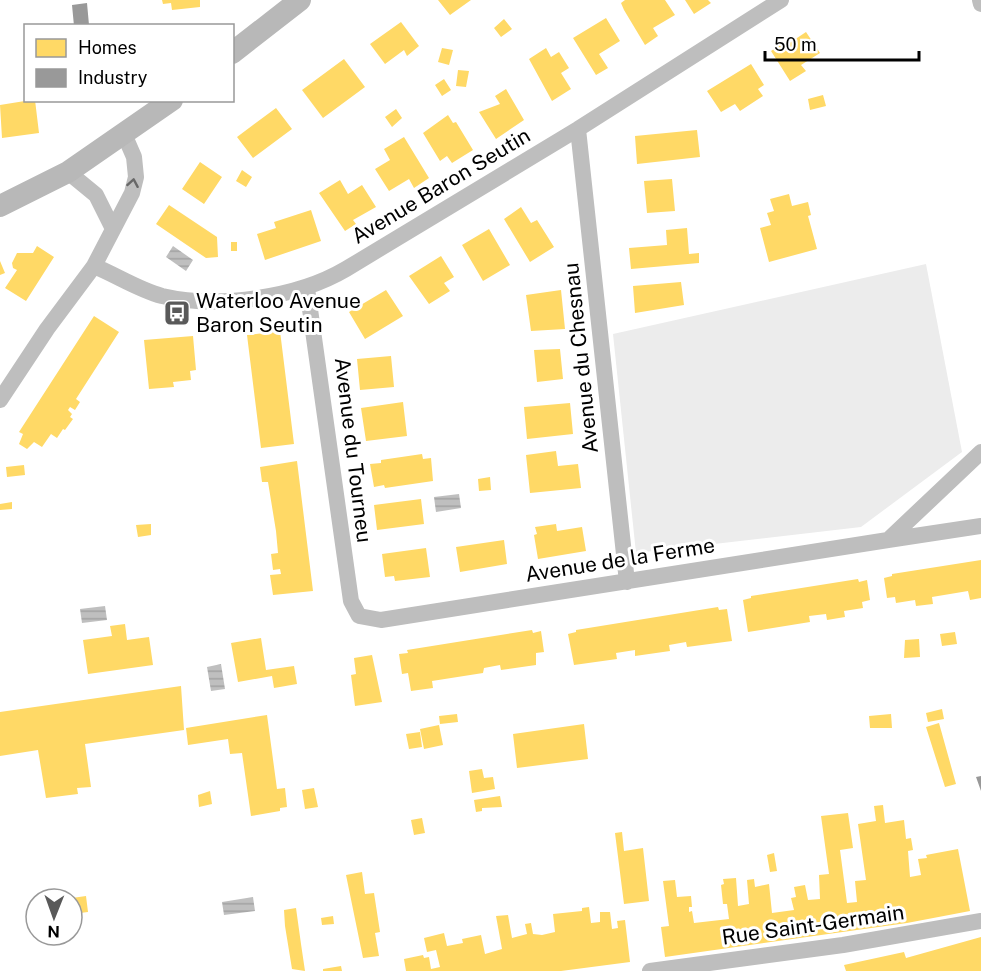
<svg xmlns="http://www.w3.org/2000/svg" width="981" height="971" viewBox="0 0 981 971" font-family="'Public Sans',sans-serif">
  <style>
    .park { fill: #ececec }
    .water { fill: url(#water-rules) }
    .homes { fill: #ffd966 }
    .industry { fill: #999 }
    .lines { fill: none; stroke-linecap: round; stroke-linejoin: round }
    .minor { stroke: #bebebe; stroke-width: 16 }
    .secondary { stroke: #b8b8b8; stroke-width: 22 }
    .oneway { stroke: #686868 }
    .labels { text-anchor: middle; stroke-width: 6; stroke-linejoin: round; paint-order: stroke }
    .street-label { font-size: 21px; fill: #000; stroke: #fff }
    .poi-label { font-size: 21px; fill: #000; stroke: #fff; text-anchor: start }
  </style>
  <defs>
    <pattern id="water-rules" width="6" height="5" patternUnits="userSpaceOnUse" patternTransform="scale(1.5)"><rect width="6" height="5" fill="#bfbfbf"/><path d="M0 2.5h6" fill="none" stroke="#a2a2a2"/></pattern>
  </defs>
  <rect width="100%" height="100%" fill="#fff"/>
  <!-- park -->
  <path class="park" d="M926,264L962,452L861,527L636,553L613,334Z"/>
  <!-- water -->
  <path class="water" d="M173,246L193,260L186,271L166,257Z
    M459,494L461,508L436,512L434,497Z
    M105,606L107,620L82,623L80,609Z
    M221,664L225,689L211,691L207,667Z
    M253,897L255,911L224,915L222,902Z"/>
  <!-- homes -->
  <path class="homes" d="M162,0H200V7L172,10L171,3L163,4Z
    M438,0H471L450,15Z
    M625,0H665L675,15L653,28L658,36L645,45L624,10L621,3Z
    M685,0H708L711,3L694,14Z
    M606,18L620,41L599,54L608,68L596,75L573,38Z
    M504,19L512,29L501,37L494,28Z
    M401,22L419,46L407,56L404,50L385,64L370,44Z
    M806,32L820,53L801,65L806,71L790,81L771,51L780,45L782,48Z
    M442,48L453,50L449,65L438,62Z
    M546,48L551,57L559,52L569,68L561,73L571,89L552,101L529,59Z
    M344,59L365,87L323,118L302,90Z
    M751,64L764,85L758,89L763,96L740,111L735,104L721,112L707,91Z
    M458,70L469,71L466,87L456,86Z
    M444,79L451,90L442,96L435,85Z
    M506,89L524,120L496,139L479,112L500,104L495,96Z
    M823,95L826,106L810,110L808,99Z
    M31,100H35L39,133L2,138L0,105Z
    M276,108L292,129L253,158L237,137Z
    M396,109L402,118L392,127L385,117Z
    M448,115L453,123L456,122L473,150L452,163L447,156L440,161L423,133Z
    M697,130L700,157L637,164L635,136Z
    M404,137L429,178L414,188L409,179L389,191L375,169L390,160L384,149Z
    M200,162L222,177L204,204L182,189Z
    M242,170L252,177L246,187L236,181Z
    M672,179L675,211L647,213L644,181Z
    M340,180L348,194L362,185L376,207L353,220L356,224L345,231L319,193Z
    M789,194L792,206L808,202L811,215L808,216L817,249L769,262L760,228L771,225L767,213L774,211L770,199Z
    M169,205L217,237L218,257L206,258L156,224Z
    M521,207L531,223L537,220L554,247L530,262L504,219Z
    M311,210L321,241L265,260L257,234L276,228L274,222Z
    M687,228L689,254L699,253V263L631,269L629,248L667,245L666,230Z
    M489,229L510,265L483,281L462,245Z
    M231,242H237V251H231Z
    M37,246L54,257L26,301L5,288L17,270L13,268L12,263L17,253H33Z
    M441,256L454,277L444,283L450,291L429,304L409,276Z
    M0,261L5,273L0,275Z
    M681,282L684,305L635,313L633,286Z
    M386,290L403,316L365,339L349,312Z
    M561,290L565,329L531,331L526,295Z
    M94,316L119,332L76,399L80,402L75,410L70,407L68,410L72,414L70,417L73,419L65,430L63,429L57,438L51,434L42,447L34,442L27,449L19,444L23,434L19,432Z
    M280,331L294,444L261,448L247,335Z
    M193,336L196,370L190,371L191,380L173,382L174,387L149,389L144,340Z
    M560,349L563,379L537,382L534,350Z
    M391,356L394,387L360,390L357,359Z
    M403,402L407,436L366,441L361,408Z
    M570,403L573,434L527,439L524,407Z
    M556,451L558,466L578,464L581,488L530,493L526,455Z
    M422,454L423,459L431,458L433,481L385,488L384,485L374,487L370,464L381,463V460Z
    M297,461L313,591L273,595L270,575L281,574L280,569L273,570L271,554L278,553L276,531L268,482H262L260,467Z
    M24,465L25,475L7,477L6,467Z
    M490,477L491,490L479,491L478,479Z
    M421,499L424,524L377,530L374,505Z
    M12,502V509L0,510V504Z
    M151,524V535L138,537L136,525Z
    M556,524L557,531L582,527L586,551L538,559L534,535L537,534L535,527Z
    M504,540L507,564L460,572L456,547Z
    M426,548L430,577L395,581L394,576L385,577L382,554Z
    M981,560V598L970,600L968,591L932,597L933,604L916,606L915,600L896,603L895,597L887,598L884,578L892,576V574Z
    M858,579L859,582L867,580L870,600L862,602L863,608L844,611L845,617L827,620L826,614L809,616L810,622L748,632L743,600L751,598V596Z
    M718,607L719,610L727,609L732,641L687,647L686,642L669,645L670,651L635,656V650L616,653L617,659L574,665L568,634L576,632V630Z
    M125,624L127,640L149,637L153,665L88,674L83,640L112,636L110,626Z
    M532,630L533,633L541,631L544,652L536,653V665L501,670L500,665L484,668L483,673L432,681L433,688L411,691L408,673L402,674L399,654L408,653L407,650Z
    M955,632L957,644L942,646L940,634Z
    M261,638L266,670L294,666L297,684L274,688L272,676L238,682L231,643Z
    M919,639L920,657L904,658L905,640Z
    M372,655L382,702L355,706L351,675L356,674L354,658Z
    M181,686L184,730L85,744L91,787L77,788L78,794L46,798L38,750L0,756V712Z
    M942,709L944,719L928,722L926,713Z
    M457,714L458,722L440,724L439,716Z
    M891,714L892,728H870L869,716Z
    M267,715L277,789L285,788L287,807L280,808V811L251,816L242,753L230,754L228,739L188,745L186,728Z
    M939,723L956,784L945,787L926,727Z
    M584,724L588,759L517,768L513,734Z
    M439,725L443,745L424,749L420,729Z
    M420,732L422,747L409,749L406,734Z
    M482,769L484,778L493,777L495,789L472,793L469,771Z
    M314,788L318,807L305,809L302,790Z
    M210,791L212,804L199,807L198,795Z
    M500,796L502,807L482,808V811L476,812L474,800Z
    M883,805L885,823L904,820L906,839L911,838L913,850L908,851L910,877L921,875L918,859L927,858L926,855L958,849L970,911L907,923L665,957L661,927L669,926L663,881L675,880L677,897L691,896L692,907H689V912L692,911L694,923L729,919L727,904H723L721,885L724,884L723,879L736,878L738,906L749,904L747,880L754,879L755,887L769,884L772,913L794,910L791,898L796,897L794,887L805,885L808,900L820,899L819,875L829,874L821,816L848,813L853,848L840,850L847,903L857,902L855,881L866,880L858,824L876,821L874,806Z
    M422,818L425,833L414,835L411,820Z
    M622,832L624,851L643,848L649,901L624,904L615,833Z
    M774,853L777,871L770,872L767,855Z
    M362,872L365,894L374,893L380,932L375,933L379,956L363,958L346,875Z
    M86,896L88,912L72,914V898Z
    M589,907L591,923L600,922V912H610L612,929L618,928L617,921L625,920L630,962L561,971H406L404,959L423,955L424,958L429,957L431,969L440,967L436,950L427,952L424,938L444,933L447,946L463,943L462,939L481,935L485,954L502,949L496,916L508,915L512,938L527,934L525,924L531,923L533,934L542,935L555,932L553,914L582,911V908Z
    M296,908L301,944L305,971L292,969L285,926L284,910Z
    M333,916L334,924L322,925L321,918Z
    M981,937V971H846L844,965L904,952L906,958Z
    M341,966L342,971H323V969Z"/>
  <!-- industry -->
  <path class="industry" d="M87,3L89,25L74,26L72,5Z
    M981,776V791L976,777Z"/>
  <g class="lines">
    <!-- minor -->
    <path class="minor" d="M980,0L981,4
      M578,129L627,582
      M68,172L96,195L113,229
      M94,266C116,275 139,290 162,296C218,309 297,298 346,269L578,129L781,0
      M307,288L351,601L359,616L381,620L888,540L981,452
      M0,400L47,329L94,266L132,193L136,177L134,157L124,134
      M888,540L981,526
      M650,971L843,945L981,921"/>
    <!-- secondary -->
    <path class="secondary" d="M232,53L300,0
      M0,206L68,172L172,100"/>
  </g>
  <!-- one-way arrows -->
  <defs><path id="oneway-chevron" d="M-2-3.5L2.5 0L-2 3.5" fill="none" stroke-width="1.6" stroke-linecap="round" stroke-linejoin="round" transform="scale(1.5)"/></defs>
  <use class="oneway" href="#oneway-chevron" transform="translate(133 183) rotate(-80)"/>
  <!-- icons -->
  <defs>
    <symbol id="bus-square" viewBox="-11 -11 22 22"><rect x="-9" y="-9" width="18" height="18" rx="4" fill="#595959" stroke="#fff"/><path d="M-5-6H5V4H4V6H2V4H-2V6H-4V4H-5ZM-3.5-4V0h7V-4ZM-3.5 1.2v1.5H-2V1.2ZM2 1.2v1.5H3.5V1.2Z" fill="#fff"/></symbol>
  </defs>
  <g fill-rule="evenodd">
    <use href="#bus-square" x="162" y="298" width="30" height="30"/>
  </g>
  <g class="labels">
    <!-- street labels -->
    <g class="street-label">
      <text transform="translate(441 186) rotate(-31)" y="7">Avenue Baron Seutin</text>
      <text transform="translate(581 358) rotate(-96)" y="7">Avenue du Chesnau</text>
      <text transform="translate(353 450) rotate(83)" y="7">Avenue du Tourneu</text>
      <text transform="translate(620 560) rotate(-9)" y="7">Avenue de la Ferme</text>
      <text transform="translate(813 925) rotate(-8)" y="7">Rue Saint-Germain</text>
    </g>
    <!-- poi labels -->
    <g class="poi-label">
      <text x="196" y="308">Waterloo Avenue<tspan x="196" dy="24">Baron Seutin</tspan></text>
    </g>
  </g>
  <!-- legend -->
  <rect x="24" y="24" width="210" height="78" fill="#ffffff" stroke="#999999" stroke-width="1.5"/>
  <rect x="36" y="39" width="30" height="18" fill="#ffd966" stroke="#999999" stroke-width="1.5"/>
  <text x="78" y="54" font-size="18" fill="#000000">Homes</text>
  <rect x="36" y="69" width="30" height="18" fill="#999999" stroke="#999999" stroke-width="1.5"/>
  <text x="78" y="84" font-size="18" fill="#000000">Industry</text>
  <!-- north arrow -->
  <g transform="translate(54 917) rotate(181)"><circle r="28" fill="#ffffff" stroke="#999999" stroke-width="1.5"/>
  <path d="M0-4.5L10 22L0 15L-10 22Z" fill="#595959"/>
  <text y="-9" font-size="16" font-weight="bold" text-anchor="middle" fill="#000000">N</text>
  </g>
  <!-- scale -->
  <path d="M765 51v9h154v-9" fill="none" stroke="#000000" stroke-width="3"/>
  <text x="774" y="51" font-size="18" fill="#000000" stroke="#ffffff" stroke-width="4.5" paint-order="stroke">50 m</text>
</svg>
